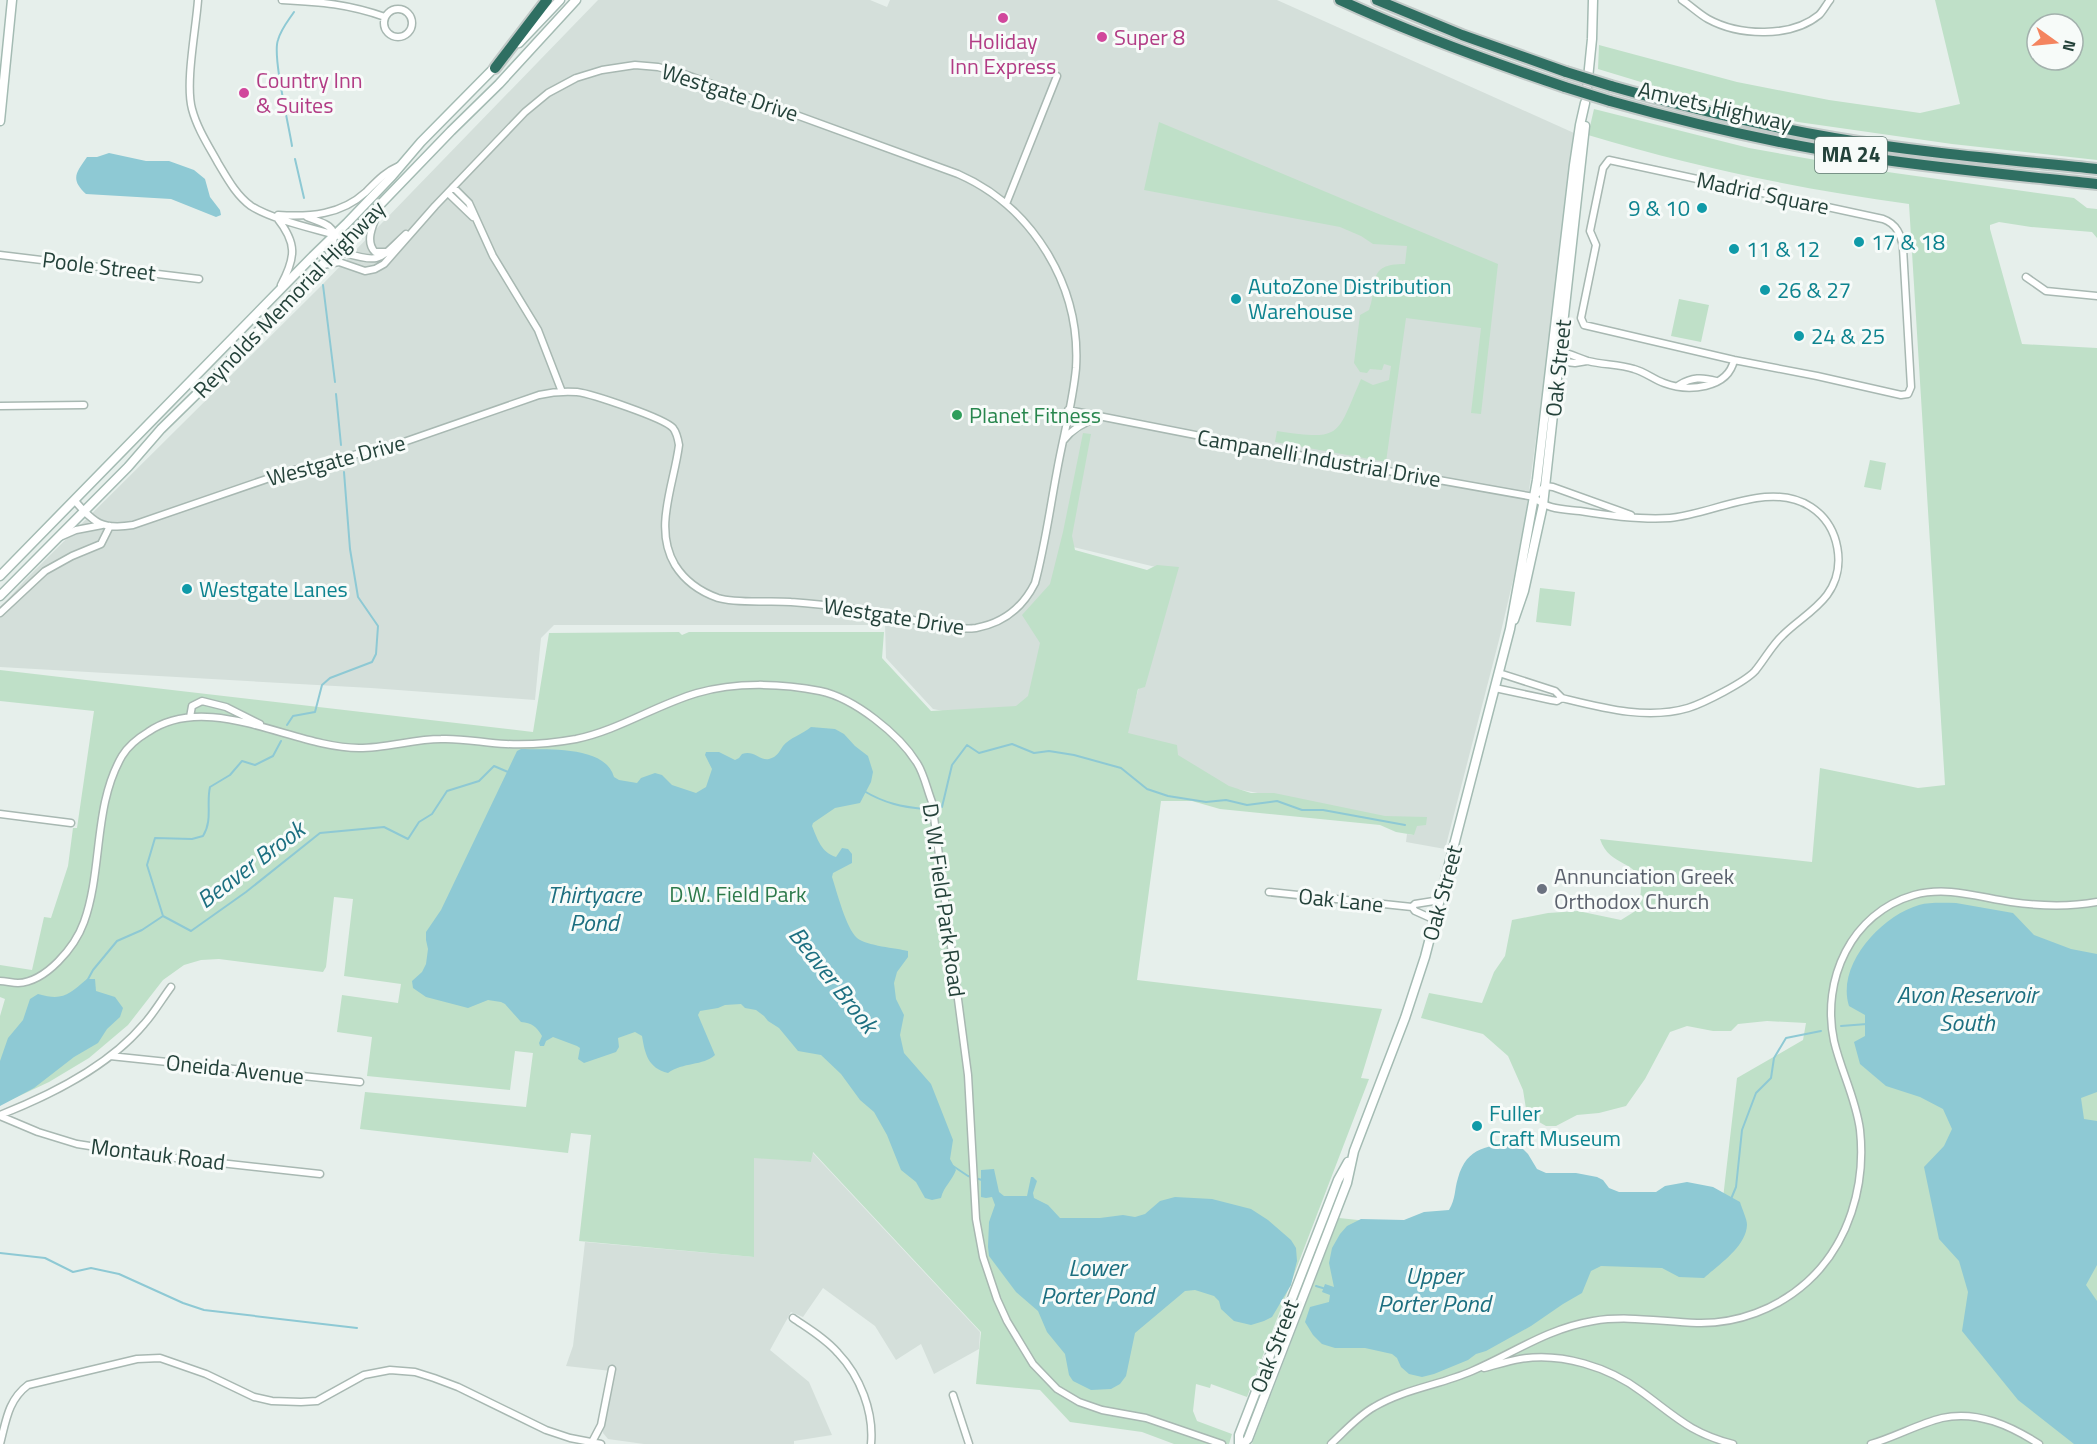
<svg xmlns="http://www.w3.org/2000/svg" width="2097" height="1444" viewBox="0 0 2097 1444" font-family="'Titillium Web',sans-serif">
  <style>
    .built { fill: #d4dfda }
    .green { fill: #bfe0c8; fill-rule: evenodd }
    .water { fill: #8ec9d4 }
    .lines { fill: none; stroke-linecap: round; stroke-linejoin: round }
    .stream { stroke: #8ec9d4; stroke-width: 2 }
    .street-casing { stroke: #a8b8b2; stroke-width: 9 }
    .secondary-casing { stroke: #a4bbb3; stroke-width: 11 }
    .highway-casing { stroke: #c2cac8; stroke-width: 14 }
    .street { stroke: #fff; stroke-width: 6 }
    .secondary { stroke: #fff; stroke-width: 8 }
    .highway { stroke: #2f6f62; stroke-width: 10 }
    .highway-bridge-casing { stroke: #c2cac8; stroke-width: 14; stroke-linecap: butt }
    .highway-bridge { stroke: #2f6f62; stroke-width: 10 }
    .hotel-dot { fill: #d1479c; stroke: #f7fbf9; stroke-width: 2 }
    .culture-dot { fill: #0f9aa8; stroke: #f7fbf9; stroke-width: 2 }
    .leisure-dot { fill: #2e9e5b; stroke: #f7fbf9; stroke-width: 2 }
    .worship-dot { fill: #6b7280; stroke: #f7fbf9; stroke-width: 2 }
    .labels { text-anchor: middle; stroke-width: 6; stroke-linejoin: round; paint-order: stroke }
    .shield { fill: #f7fbf9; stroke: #637a73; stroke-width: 1.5 }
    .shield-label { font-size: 21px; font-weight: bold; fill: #24423a }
    .hotel-label { font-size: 22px; fill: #b23c85; stroke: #f7fbf9; text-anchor: start }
    .street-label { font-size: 22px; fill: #24423a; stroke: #f7fbf9 }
    .culture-label { font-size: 22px; fill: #0d838f; stroke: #f7fbf9; text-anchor: start }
    .leisure-label { font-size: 22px; fill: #27864d; stroke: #f7fbf9; text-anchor: start }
    .worship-label { font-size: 22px; fill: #5b616d; stroke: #f7fbf9; text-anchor: start }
    .park-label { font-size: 22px; fill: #2d7a4b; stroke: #f7fbf9 }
    .water-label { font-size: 24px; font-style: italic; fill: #1c6f80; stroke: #f7fbf9 }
  </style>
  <rect width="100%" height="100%" fill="#e6efeb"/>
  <!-- built -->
  <path class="built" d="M598,0H870L887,7L890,0H1277L1574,133L1546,364L1526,513L1514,576L1499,640L1445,849L1406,842L1407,834L1414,835L1384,817L1221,786L1125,736L1172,571L1065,545L1024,727L933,709L886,658L885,625H554L541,638L535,700L371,688L0,667V608L27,578L319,288Z
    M812,1152L980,1332L979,1349L934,1374L921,1344L896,1360L875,1326L823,1288L803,1317L791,1312L770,1350L809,1382L832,1435L794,1441V1444H644L608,1439L603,1433V1429L611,1371L566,1366L573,1346L585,1242L754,1257V1157L811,1162Z"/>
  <!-- green -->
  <path class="green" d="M1935,0H2097V160L1952,144L1798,122L1664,89L1598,69L1599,45L1737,82L1829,100L1920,113L1960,104ZM2037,24H2073V60H2037Z
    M1594,109L1749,148L1866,169L2074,198L2087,208L2097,209V238L2092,232L2031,227L1999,222L1990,225V229L2022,344L2097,348V1444H1252L1339,1218L1716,1258L1737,1078L1803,1040L1806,1023L1767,1021L1738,1024L1731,1031H1713L1687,1026L1670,1032L1645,1079L1626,1106L1599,1113L1577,1115L1556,1126H1546L1527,1115L1523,1090L1508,1056L1483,1034L1421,1018L1429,993L1482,1003L1494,972L1505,956L1512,920L1548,913L1578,911L1621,920L1637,910C1654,854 1611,874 1600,839L1812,862L1820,768L1918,788L1945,785L1909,204C1800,189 1694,167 1588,135Z
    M1159,122L1498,264L1481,414L1471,413L1481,328L1406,318L1386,462L1275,442L1277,431C1343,441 1336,436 1361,379L1373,385L1389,380L1391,366L1384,364L1382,370L1370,369L1367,373L1360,372L1354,363L1360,315L1369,310C1379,283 1365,264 1405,264L1407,246L1373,244L1361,236L1340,227L1144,190Z
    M1679,299L1709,305L1701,342L1671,336Z
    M1083,433L1091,434L1072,536L1075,550L1147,570L1157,565L1179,567L1145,687L1138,689L1128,733L1177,745L1178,755L1229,786L1251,793H1274L1385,816L1427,817L1426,825L1417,826L1414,835L1396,832L1380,825L1220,809L1192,801H1161L1137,980L1382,1009L1361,1078L1369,1079L1247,1397L1211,1384L1210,1388L1196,1384L1193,1411L1197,1421L1232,1434L1229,1444H1174L1142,1432L1070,1422L1040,1390L976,1384L981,1332L813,1152L811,1162L754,1158V1257L579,1241L591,1135L571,1133L568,1153L360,1129L365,1092L526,1107L533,1053L515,1051L510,1090L367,1076L372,1037L337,1032L342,995L398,1003L401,984L344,976L353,899L334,897L326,967L323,972L219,959L201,960L184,965L163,980L128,1025L89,1058L49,1082L0,1105V1016L5,999L0,997V965L32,970L44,917L51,918L68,866L73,828H77L94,711L0,701V670L533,732L549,633L679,632L682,635L689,632H884L882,658L931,711L1016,706L1028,696L1040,643L1022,615L1050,584L1063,532Z
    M1870,460L1886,463L1881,490L1864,487Z
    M1540,588L1575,592L1571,626L1536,622Z"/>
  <!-- water -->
  <path class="water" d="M109,153L146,161H169L194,170L205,179L210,197L220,210L221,215L216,217L171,199L86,194C70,179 76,173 87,157H97Z
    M811,727L835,729L844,734L855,746L868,756L873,772L871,782L860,803L835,808L813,823L812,826C818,840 821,852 836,857L842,848L848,849L852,854V863L833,873L832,877C837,892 846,928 857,938C867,946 896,948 908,951V957L897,972L894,983L896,999L904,1015L900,1035L904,1053L931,1084L953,1140L950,1159L956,1170C952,1181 944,1186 941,1198L932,1200L925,1198L916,1182L901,1170L887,1135L874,1112L860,1100L841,1074L821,1055L798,1051L779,1028L768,1021L764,1016L756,1010L745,1008L741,1004L725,1005L718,1008L700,1011L698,1015L715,1055C703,1066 683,1062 668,1073C648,1068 645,1054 642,1036L635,1032L618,1038L619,1047L616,1052L584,1063L578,1059L580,1048L577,1046L553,1037L546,1041L544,1046H540L539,1043L542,1036C536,1026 532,1023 521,1022L505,1004L501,1002L488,1000L468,1008L426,997L413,988L412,981L422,972L426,964L428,949L426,940V932L441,910L507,772L517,751L521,749C547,750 605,745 614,777L619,780L637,783L641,778L655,773L662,775L672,785L696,793L706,787L712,769L705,755L706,752H719L735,760L739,758L742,754C755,750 759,761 769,759C777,757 779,752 783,746C789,738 803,734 811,727Z
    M1956,903L2013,913L2034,935L2071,949L2097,954V1092L2081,1098L2084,1119L2097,1121V1265L2086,1285L2097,1301V1444H2074L2018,1400L1962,1331L1968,1292L1959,1261L1939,1239L1924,1167L1944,1146L1952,1129L1943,1109L1920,1097L1886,1086L1860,1064L1854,1042L1865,1036V1015L1849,1006C1836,965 1881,916 1919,905C1930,902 1944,903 1956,903Z
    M87,979H95L96,991L115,997L123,1008L120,1017L107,1029L98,1043L74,1057L34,1088L0,1106V1061L8,1038L23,1020L30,999L38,994C63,1001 68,995 87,979Z
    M1518,1144L1528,1154L1537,1169L1546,1173H1576L1597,1177L1603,1180L1609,1188L1619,1192H1656L1665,1186L1687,1182L1713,1187L1740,1202C1742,1209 1747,1219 1747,1225C1746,1247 1718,1265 1704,1278L1679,1277L1662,1268L1601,1266L1591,1271L1582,1293L1563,1304L1531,1326L1486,1351L1476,1354L1468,1360L1434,1374L1422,1377L1409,1374L1401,1367L1397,1358L1392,1354L1365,1348H1335L1322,1344L1313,1335L1305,1322L1310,1307L1329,1302L1330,1295L1322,1292L1325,1284L1334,1287L1329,1263L1332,1248L1340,1234L1347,1226L1361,1219L1404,1220L1424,1212L1449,1210C1456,1198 1454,1191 1458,1178C1467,1146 1489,1145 1518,1144Z
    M994,1169L999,1192L1004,1196H1027L1031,1177H1033L1037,1181L1033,1193L1034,1198L1048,1205L1060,1218H1100L1123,1215L1135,1217L1145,1214L1160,1201L1175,1197L1212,1199L1251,1209L1268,1220L1291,1240L1296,1248L1297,1261L1291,1285L1272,1317L1264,1321L1251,1325L1234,1321L1221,1309L1219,1301L1214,1296L1195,1290L1185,1291L1135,1333L1126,1376L1120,1384L1111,1389L1091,1390L1073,1381L1069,1375L1065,1354L1047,1332L1038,1311L1016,1292L989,1256L988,1247L989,1222L995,1205L992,1197L986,1198L981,1197V1170Z"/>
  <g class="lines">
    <!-- stream -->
    <path class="stream" d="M292,146C289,126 272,55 278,40C281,29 288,21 294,12
      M295,159L304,198
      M323,285L335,382
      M336,394L341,445
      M287,725L293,716L315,712L322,685L330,678L372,662L376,654L378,626L358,597L350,549L344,472
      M864,791C884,803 902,807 924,809
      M942,807L952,765L967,745L979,753L1012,744L1034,753L1049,751L1074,755L1121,768L1147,789L1168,796L1206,802L1226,800L1247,805L1277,801L1302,810H1323L1405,825
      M163,916L147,865L155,838L192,839L203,836C213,820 206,804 210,787L230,775L242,761L255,765L273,756L281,741
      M87,981L93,970L117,941L142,930L163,916L191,931L246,892L320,833L384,827L408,839L419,822L432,814L447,791L479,781L494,766L508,772
      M1841,1026L1867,1024
      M953,1166L968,1176L982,1180
      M1731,1199L1736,1187L1742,1130L1756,1093L1771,1078L1774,1058L1786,1038L1821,1031
      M0,1253L45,1258L73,1272L91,1268L119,1274L183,1303L204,1310L357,1328
      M1316,1286L1326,1289"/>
    <defs>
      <path id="street" d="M198,0C196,29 185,83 192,109C197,128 208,145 218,163C227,178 236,195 251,206C273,220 316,229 342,237L351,236
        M282,0C321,2 348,4 385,17
        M1682,0C1691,6 1699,14 1708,19C1739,36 1791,38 1819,15C1823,11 1826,5 1830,0
        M384 23a14 14 0 1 1 28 0a14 14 0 1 1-28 0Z
        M1609,160L1883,219C1897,224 1901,235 1903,248L1911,387L1908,394L1901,395L1817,376L1734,360L1584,325L1581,318L1596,245L1590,231L1603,168Z
        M453,187L469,203L493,256L538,330L562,392
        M448,193L473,217
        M1006,204L1057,76
        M381,205C376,219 363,240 375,252H386
        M278,215C310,217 341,215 366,192C377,181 385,172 399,166
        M307,217C328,225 342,227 329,252
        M277,218C297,243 296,257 281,285
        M322,248C330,247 337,250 345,253C382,264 379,259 406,234
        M0,255L199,279
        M2026,277L2046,291L2097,296
        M1557,351C1569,353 1576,357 1588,361C1603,365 1619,364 1634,369C1645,372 1653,379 1664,383C1688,392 1728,389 1734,360
        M1556,361L1575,363L1587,361
        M1679,385C1692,377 1702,377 1716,381
        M0,406L84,405
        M1068,410L1287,453L1534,497
        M1063,441C1072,429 1084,422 1099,418
        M1534,497L1545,486L1553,487L1631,515
        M75,501C94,523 102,530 133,525L290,471L401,443L539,395C552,392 564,391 577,392C592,394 664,418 673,428C677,433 678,439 679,445C674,485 653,528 675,565C685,581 701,592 718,598C738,604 770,600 791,602C837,605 882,613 927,623C943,626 960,630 976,628C1004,623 1023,607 1035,583C1045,546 1050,508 1057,471C1063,437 1073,402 1076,368C1081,286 1033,207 958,174L684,74L658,67L635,65L602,70L576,78L548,93L525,112L435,206L384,264L375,269L365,271L339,262L323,265
        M60,537L76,530L102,525
        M0,613L45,571L72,556L101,544L110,526
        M1499,673L1555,691L1562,698
        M1495,688L1551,700L1557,701L1562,698C1603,708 1647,720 1688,708C1704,703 1745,682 1755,671C1765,659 1772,645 1783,635C1797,621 1815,611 1827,595C1847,568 1840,526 1811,507C1770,480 1714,514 1670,518C1641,520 1610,516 1580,511C1563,509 1547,510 1534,497
        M190,717L192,706L202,701L226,707L260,724
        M0,814L71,823
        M1269,892L1412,907L1415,904L1440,900
        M1412,907L1415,911L1435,920
        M0,981C6,981 12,983 18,983C46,982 75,947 84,922C103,869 93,806 122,756C128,746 138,738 148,732C209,690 294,748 359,748C387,748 414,739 441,739C463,738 484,743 506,744C529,745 554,743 576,739C619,730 656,705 697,693C735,682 781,683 820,691C854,698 899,734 917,763C924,774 927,789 932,802L968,1075L976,1219L983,1257L997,1299L1007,1321L1033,1364L1057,1389L1079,1402L1102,1410L1146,1418L1222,1444
        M110,1056L360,1082
        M0,1115C51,1095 108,1067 144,1024C154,1013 162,999 171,987
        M0,1116L38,1132L77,1144L148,1155L320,1174
        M793,1318C809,1329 826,1339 838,1353C860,1376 874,1412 871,1444
        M1484,1368C1496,1365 1508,1361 1520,1359C1561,1352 1609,1367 1642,1392C1675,1416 1690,1433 1733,1444
        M953,1395L969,1444
        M0,1444C6,1421 8,1400 28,1385L137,1359L160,1358L206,1374L254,1397L272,1401L301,1402L317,1401L364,1375L390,1370L415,1372L434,1378L458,1387L546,1430L570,1438L601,1444
        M591,1444L601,1425L612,1369
        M1331,1444C1345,1431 1358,1416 1374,1407C1404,1389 1440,1385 1472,1371C1514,1353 1546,1329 1593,1321C1628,1315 1662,1322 1697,1323C1737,1324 1777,1309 1807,1282C1849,1244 1866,1185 1860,1130C1856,1099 1841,1071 1834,1041C1821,980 1851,913 1914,895C1947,886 1978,897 2011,902C2039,906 2069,907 2097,902
        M1871,1444C1895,1437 1918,1424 1942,1418C1977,1410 2011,1426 2039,1444"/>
      <path id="secondary" d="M519,43L560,0
        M1586,98L1592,39L1593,0
        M0,121L12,0
        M0,576L313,256L347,223L392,176L421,142L497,65
        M0,596L128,467L161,429L212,379L451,131L499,84L576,0
        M1514,620L1524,591L1543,505L1585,126
        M1239,1444V1435L1338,1180L1348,1162
        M1243,1444L1248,1439L1347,1183L1354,1151L1405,1018L1425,957L1510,629L1537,480L1574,165L1580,125L1585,103"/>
      <path id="highway" d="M1340,0C1413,34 1488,61 1565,87
        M1377,0L1462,35L1566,72
        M495,68L547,0
        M1611,86C1685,107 1758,125 1834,138C1921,153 2009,160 2097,169
        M1610,101C1696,125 1783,145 1871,158C1946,169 2022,176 2097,184"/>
    </defs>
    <!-- street casing -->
    <use href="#street" class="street-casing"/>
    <!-- secondary casing -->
    <use href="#secondary" class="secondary-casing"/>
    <!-- highway casing -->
    <use href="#highway" class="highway-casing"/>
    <!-- street -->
    <use href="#street" class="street"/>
    <!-- secondary -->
    <use href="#secondary" class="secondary"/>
    <!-- highway -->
    <use href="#highway" class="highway"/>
    <defs>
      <path id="highway-bridge" d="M1566,72L1611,86
        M1565,87L1610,101"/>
    </defs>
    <!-- highway-bridge casing -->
    <use href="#highway-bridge" class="highway-bridge-casing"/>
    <!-- highway-bridge -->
    <use href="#highway-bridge" class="highway-bridge"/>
  </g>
  <!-- markers -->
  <g class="hotel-dot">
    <circle cx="1003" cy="18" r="6"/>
    <circle cx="1102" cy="37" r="6"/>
    <circle cx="244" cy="93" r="6"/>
  </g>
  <g class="culture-dot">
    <circle cx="1702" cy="208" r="6"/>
    <circle cx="1859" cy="242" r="6"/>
    <circle cx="1734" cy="249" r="6"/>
    <circle cx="1765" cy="290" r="6"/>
    <circle cx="1236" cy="299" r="6"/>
    <circle cx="1799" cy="336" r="6"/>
    <circle cx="187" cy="589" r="6"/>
    <circle cx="1477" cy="1126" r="6"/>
  </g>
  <circle class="leisure-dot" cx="957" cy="415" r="6"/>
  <circle class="worship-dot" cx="1542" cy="889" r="6"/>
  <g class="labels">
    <!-- shield labels -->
    <rect class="shield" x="1815" y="137" width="72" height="36" rx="4.5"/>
    <g class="shield-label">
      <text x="1851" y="162">MA 24</text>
    </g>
    <!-- hotel labels -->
    <g class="hotel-label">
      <text x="1114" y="45">Super 8</text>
      <text x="1003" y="49" text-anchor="middle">Holiday<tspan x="1003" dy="25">Inn Express</tspan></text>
      <text x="256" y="88">Country Inn<tspan x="256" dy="25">&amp; Suites</tspan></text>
    </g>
    <!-- street labels -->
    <g class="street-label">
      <text transform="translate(730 92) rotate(18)" y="8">Westgate Drive</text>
      <text transform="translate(1715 106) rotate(13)" y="8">Amvets Highway</text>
      <text transform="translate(1763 193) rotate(12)" y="8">Madrid Square</text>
      <text transform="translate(99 266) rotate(7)" y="8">Poole Street</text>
      <text transform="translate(289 299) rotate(-46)" y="8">Reynolds Memorial Highway</text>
      <text transform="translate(1558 368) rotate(-84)" y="8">Oak Street</text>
      <text transform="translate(1319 458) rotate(10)" y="8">Campanelli Industrial Drive</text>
      <text transform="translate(336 460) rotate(-15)" y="8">Westgate Drive</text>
      <text transform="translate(894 616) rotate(9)" y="8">Westgate Drive</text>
      <text transform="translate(1442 893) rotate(-75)" y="8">Oak Street</text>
      <text transform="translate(944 900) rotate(82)" y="8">D. W. Field Park Road</text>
      <text transform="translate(1341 900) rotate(6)" y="8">Oak Lane</text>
      <text transform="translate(235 1069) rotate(6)" y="8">Oneida Avenue</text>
      <text transform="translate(158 1154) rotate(7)" y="8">Montauk Road</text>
      <text transform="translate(1274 1346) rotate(-69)" y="8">Oak Street</text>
    </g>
    <!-- culture labels -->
    <g class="culture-label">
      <text x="1690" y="216" text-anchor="end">9 &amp; 10</text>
      <text x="1871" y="250">17 &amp; 18</text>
      <text x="1746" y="257">11 &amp; 12</text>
      <text x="1248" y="294">AutoZone Distribution<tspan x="1248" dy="25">Warehouse</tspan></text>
      <text x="1777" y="298">26 &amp; 27</text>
      <text x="1811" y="344">24 &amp; 25</text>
      <text x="199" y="597">Westgate Lanes</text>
      <text x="1489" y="1121">Fuller<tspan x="1489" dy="25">Craft Museum</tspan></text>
    </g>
    <!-- leisure labels -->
    <g class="leisure-label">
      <text x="969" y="423">Planet Fitness</text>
    </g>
    <!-- worship labels -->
    <g class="worship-label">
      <text x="1554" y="884">Annunciation Greek<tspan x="1554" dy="25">Orthodox Church</tspan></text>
    </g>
    <!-- park labels -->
    <g class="park-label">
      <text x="738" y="902">D.W. Field Park</text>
    </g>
    <!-- water labels -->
    <g class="water-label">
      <text transform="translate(251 865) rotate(-37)" y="8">Beaver Brook</text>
      <text x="594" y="903">Thirtyacre<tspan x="594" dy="28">Pond</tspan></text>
      <text transform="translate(833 980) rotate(52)" y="8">Beaver Brook</text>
      <text x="1967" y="1003">Avon Reservoir<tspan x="1967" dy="28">South</tspan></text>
      <text x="1097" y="1276">Lower<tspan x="1097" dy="28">Porter Pond</tspan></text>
      <text x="1434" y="1284">Upper<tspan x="1434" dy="28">Porter Pond</tspan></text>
    </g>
  </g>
  <!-- north arrow -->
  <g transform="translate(2055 42) rotate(105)"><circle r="28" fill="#f7fbf9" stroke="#a3b1ad" stroke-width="1.5"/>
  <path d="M0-4.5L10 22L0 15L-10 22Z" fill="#f4845f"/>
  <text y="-9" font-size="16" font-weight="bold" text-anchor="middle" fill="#24423a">N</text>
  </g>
</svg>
